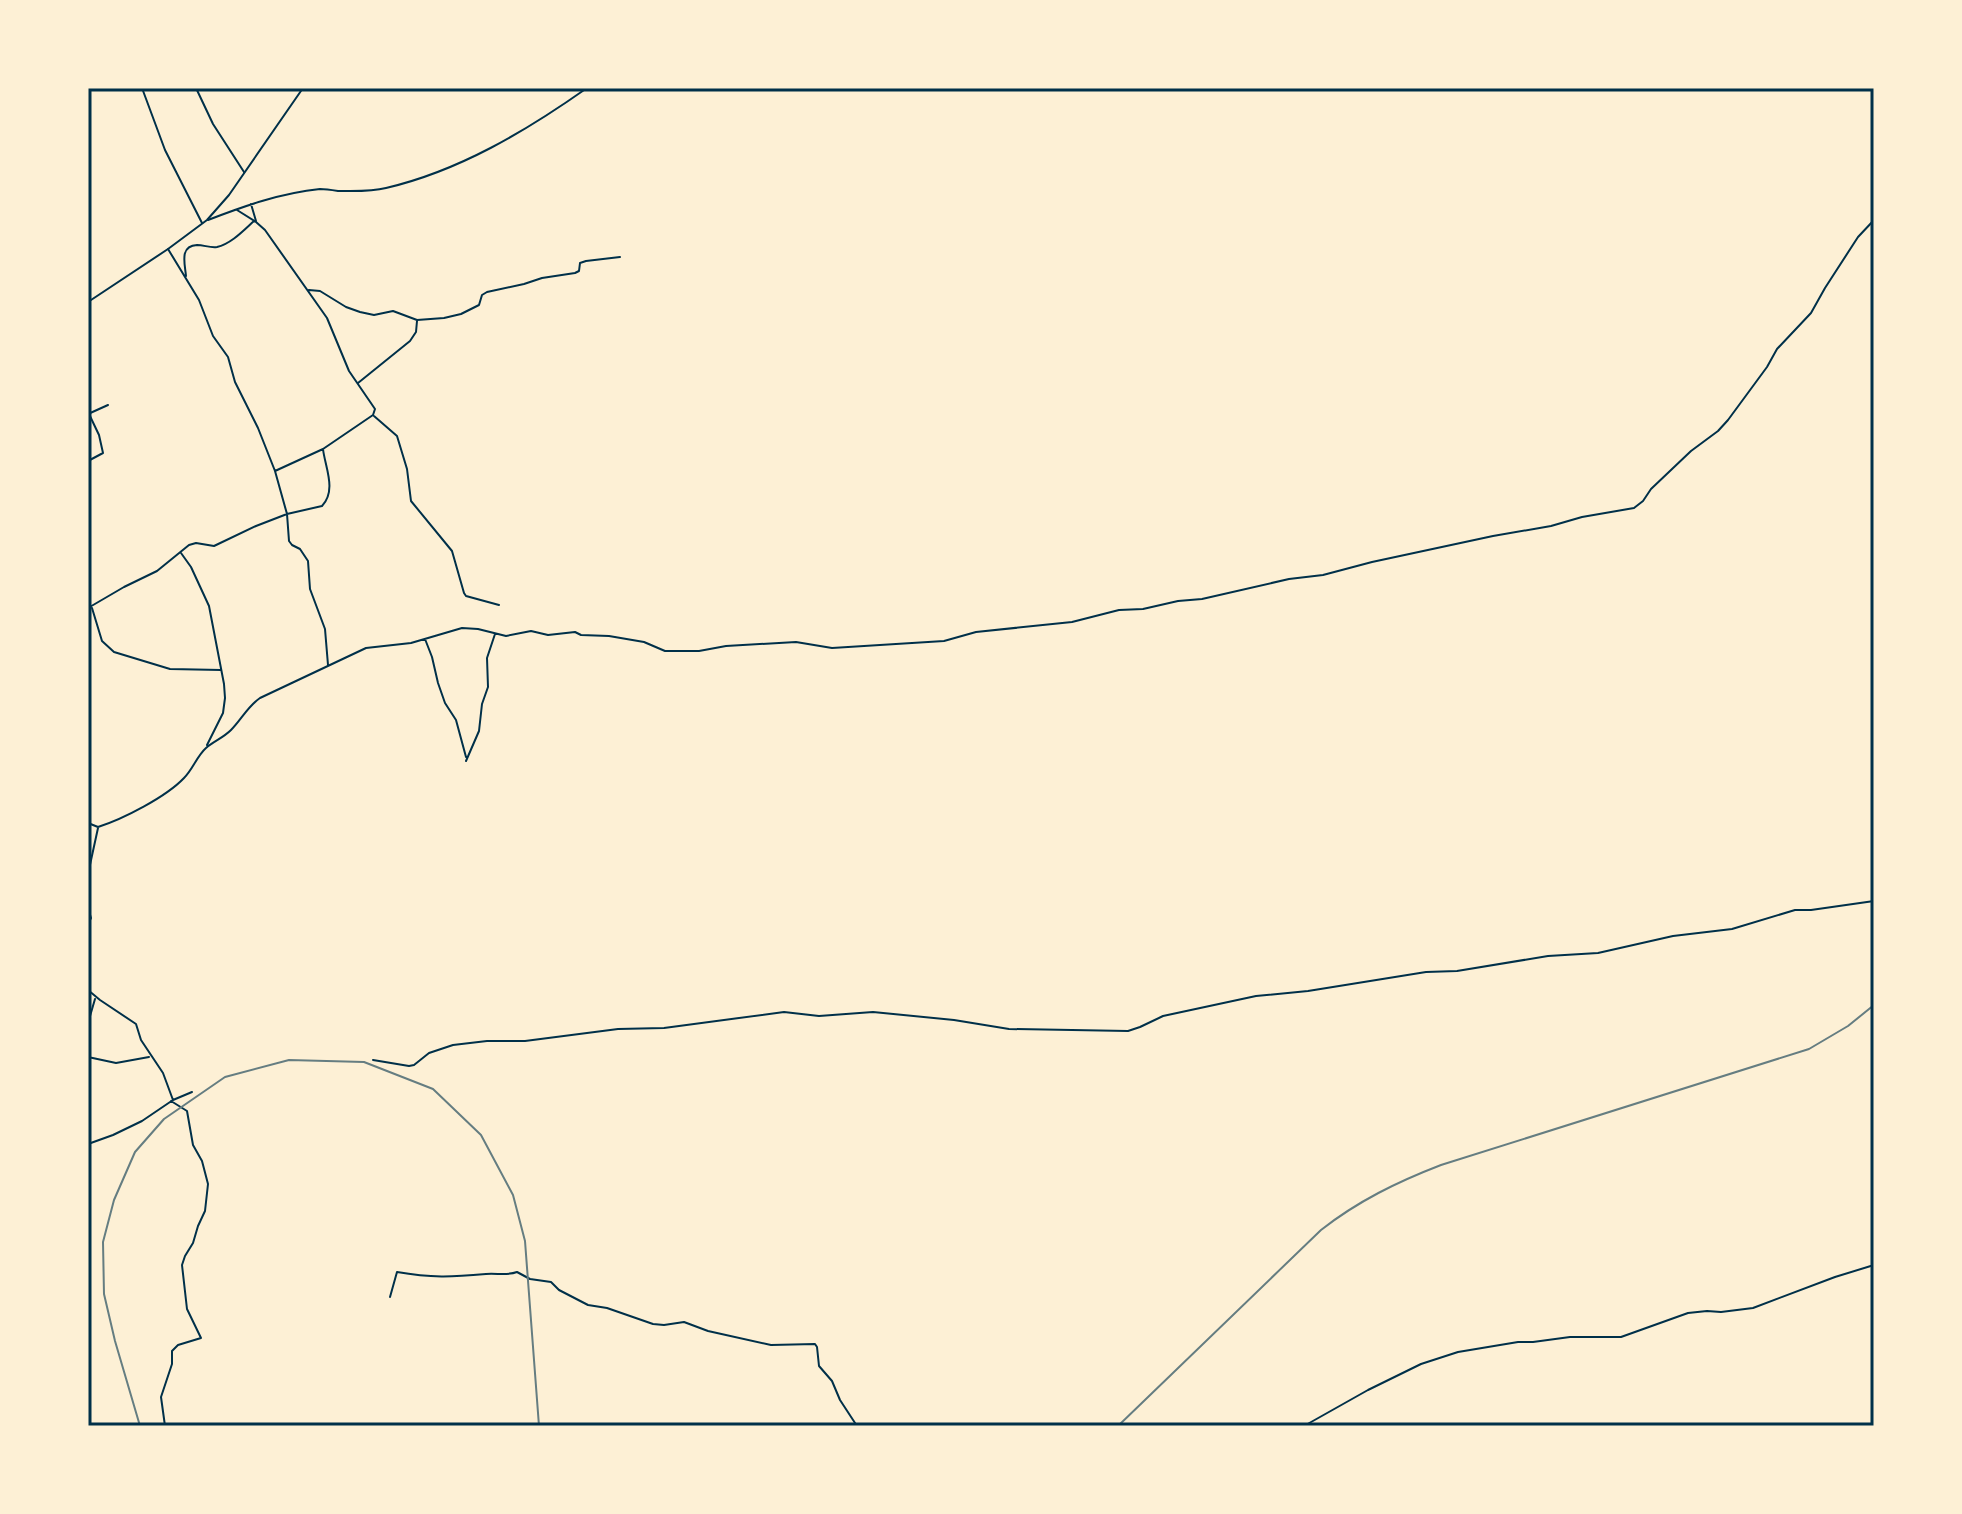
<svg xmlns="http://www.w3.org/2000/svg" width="1962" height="1514" viewBox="0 0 1962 1514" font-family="'DM Sans',sans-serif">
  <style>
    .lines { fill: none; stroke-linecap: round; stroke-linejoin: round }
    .minor { stroke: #003049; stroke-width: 2 }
    .tertiary { stroke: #003049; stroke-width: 2 }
    .rail { stroke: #657d81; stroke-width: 2 }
    .neatline { fill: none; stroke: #003049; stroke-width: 3 }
  </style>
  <rect width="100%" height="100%" fill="#fdf0d5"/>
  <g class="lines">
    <!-- minor -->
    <path class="minor" d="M142,88L165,150L202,223
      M196,88L213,124L244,172
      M251,204L256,221
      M237,210L256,222L265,230L327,318L349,371L375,409L373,415L323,449L275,471
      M208,220C244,206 281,193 320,189C326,189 332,190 338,191C354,191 371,192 386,188C459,171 526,131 587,88
      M168,249L199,300L213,336L228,357L235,382L258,428L275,471L287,514L289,541L292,545L300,549L308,561L310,589L325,629L328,665
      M186,276C185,264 179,246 197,245C204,245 210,248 217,247C231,244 244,230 254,221
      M309,290L320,291L346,307L360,312L374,315L393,311L417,320L444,318L461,314L479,305L482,295L487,292L524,284L542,278L575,273L579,271L580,263L586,261L620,257
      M358,383L410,341L416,332L417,321
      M88,414L108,405
      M374,416L397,436L407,469L411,501L452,551L464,593L466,596L499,605
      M88,461L103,453L99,435L89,414
      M181,553L191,567L209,606L224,684L225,698L223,713L207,745
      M88,608L124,587L157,571L189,545L196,543L214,546L256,526L287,514L322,506C337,490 325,467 323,449
      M92,608L102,641L114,652L170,669L221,670
      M425,639L432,657L438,683L445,703L456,720L466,757
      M466,761L479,731L482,704L488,687L487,658L495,634
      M88,823L98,827C123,819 166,797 184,778C193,769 197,756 206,748C214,741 223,738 231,730C241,720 248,706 260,698L366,648L411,643L462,628L478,629L506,636L531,631L548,635L575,632L581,635L609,636L644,642L665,651H699L726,646L796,642L832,648L944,641L976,632L1072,622L1119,610L1143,609L1178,601L1202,599L1289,579L1323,575L1372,562L1493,536L1551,526L1582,517L1634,508L1643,501L1651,489L1691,451L1718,431L1728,420L1767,367L1777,349L1811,313L1825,288L1858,237L1874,220
      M88,874L98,828
      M88,908L91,918L88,924
      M88,990L100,1000L136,1024L141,1040L163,1073L173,1100
      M88,1023L95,999
      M88,1047L89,1057
      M88,1057L116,1063L149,1057
      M373,1060L409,1066L414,1065L429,1053L453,1045L487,1041H525L618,1029L664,1028L784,1012L819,1016L873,1012L954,1020L1009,1029L1128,1031L1140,1027L1163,1016L1256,996L1308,991L1426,972L1457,971L1548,956L1598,953L1673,936L1732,929L1795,910H1811L1874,901
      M88,1144L113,1135L142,1121L173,1100L192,1092
      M390,1297L397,1272C431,1278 452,1277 486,1274C497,1273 507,1276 517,1272L530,1279L551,1282L559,1290L588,1305L607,1308L653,1324L664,1325L684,1322L708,1331L771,1345L815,1344L817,1347L819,1366L832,1381L840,1400L857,1426
      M165,1426L161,1397L172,1364V1351L178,1345L201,1338L187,1309L182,1265L185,1256L193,1243L198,1226L205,1211L208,1184L202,1161L193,1145L187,1111L171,1101
      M1304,1426L1368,1390L1421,1364L1458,1352L1518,1342H1533L1570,1337H1621L1688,1313L1707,1311L1721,1312L1753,1308L1835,1277L1874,1265"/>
    <!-- tertiary -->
    <path class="tertiary" d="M88,302L168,249L207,220L229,195L303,88"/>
    <!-- rail -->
    <path class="rail" d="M140,1426L115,1341L104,1294L103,1242L114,1200L135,1152L164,1119L225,1077L289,1060L364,1062L433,1089L481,1135L513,1195L525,1241L539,1426
      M1118,1426L1321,1230C1358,1201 1397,1182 1441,1165L1809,1049L1848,1026L1874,1005"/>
  </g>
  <!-- border -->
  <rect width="1962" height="1514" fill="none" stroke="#fdf0d5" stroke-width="180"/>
  <rect x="90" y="90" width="1782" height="1334" class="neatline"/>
</svg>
